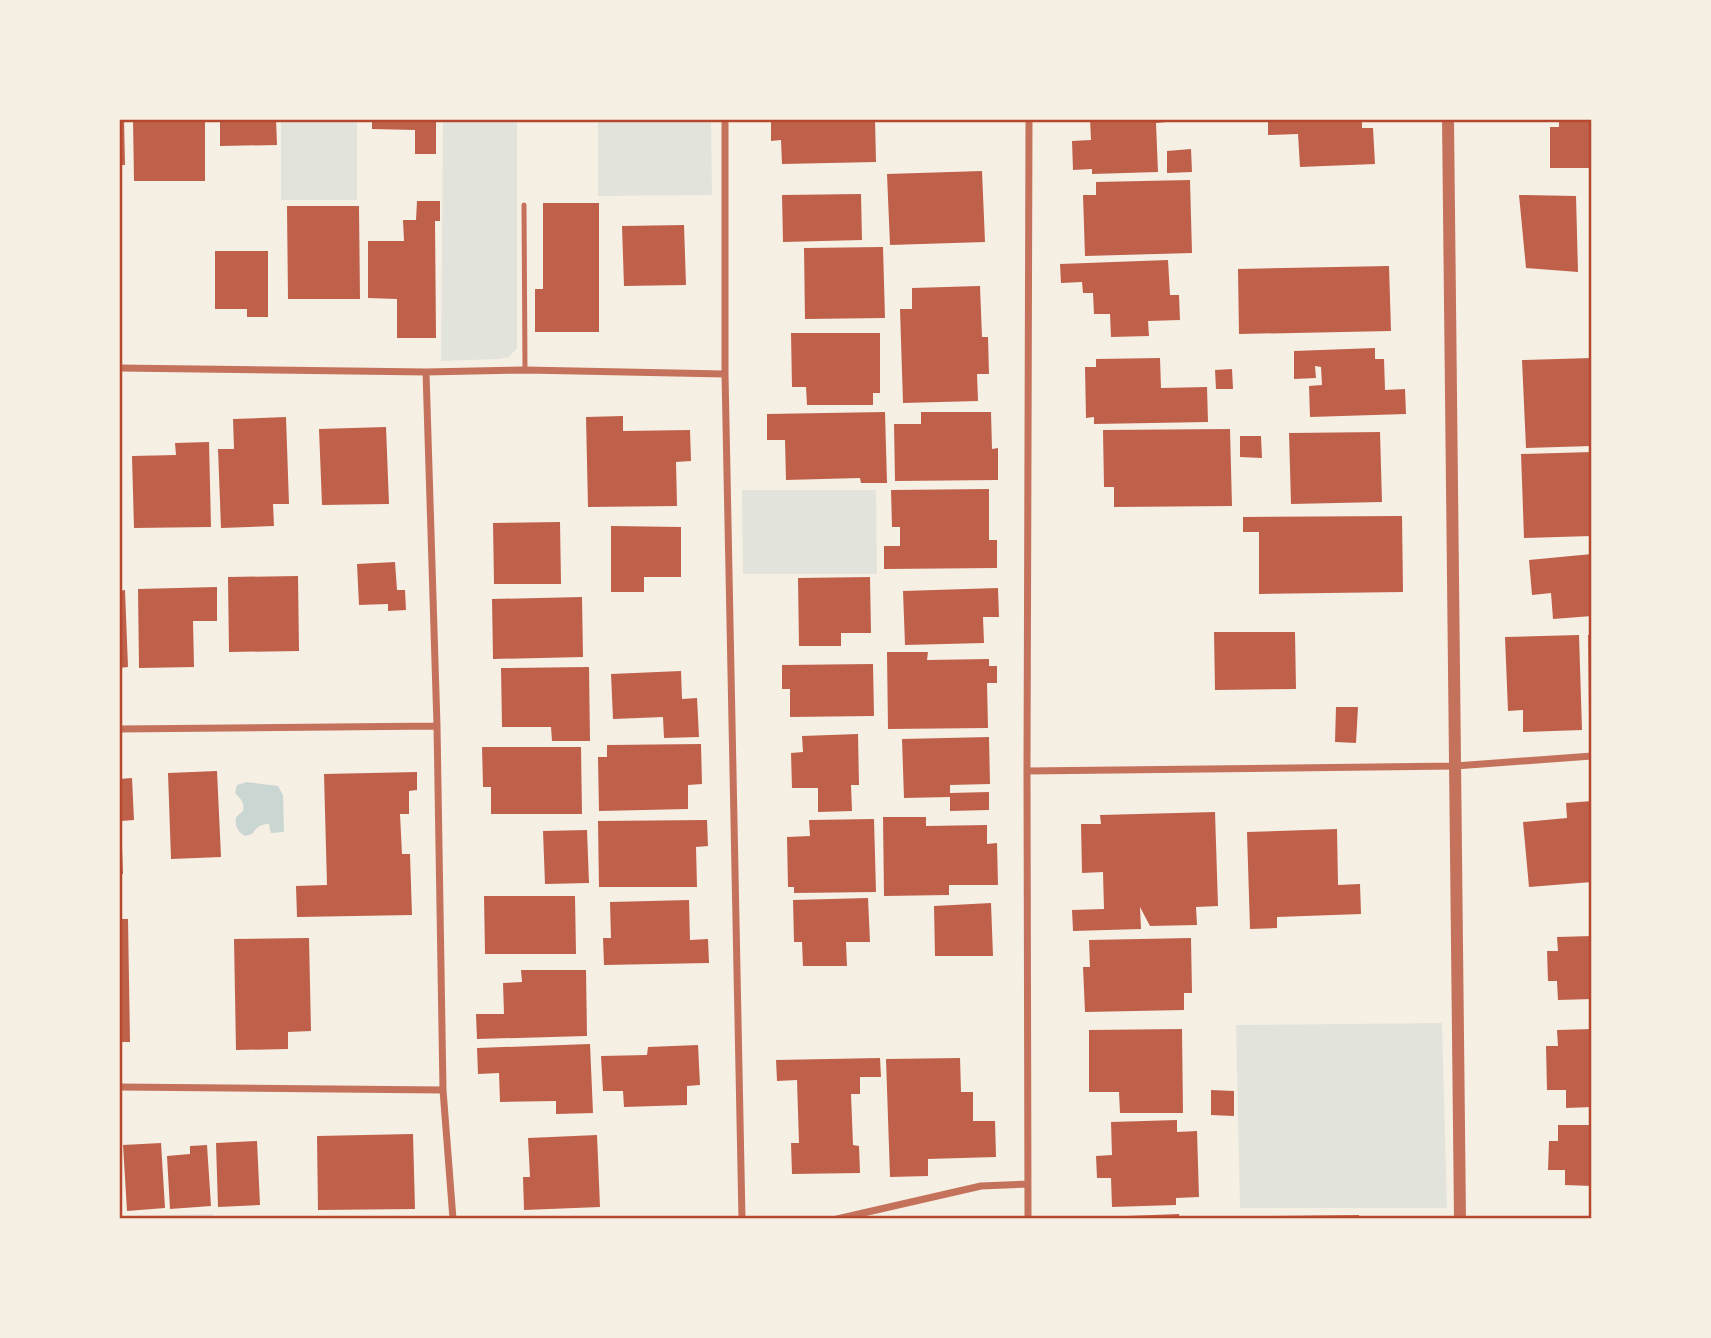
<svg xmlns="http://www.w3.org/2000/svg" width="1711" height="1338" viewBox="0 0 1711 1338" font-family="'Nunito Sans',sans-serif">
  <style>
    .green { fill: #e2e4dc }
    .water { fill: #c9d6d2 }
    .building { fill: #bf614a }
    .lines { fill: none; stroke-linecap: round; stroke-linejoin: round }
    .service { stroke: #c5725c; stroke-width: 5 }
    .minor { stroke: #c5725c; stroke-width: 7 }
    .tertiary { stroke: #c5725c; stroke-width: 12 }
    .neatline { fill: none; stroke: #b5482f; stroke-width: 2.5 }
  </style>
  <rect width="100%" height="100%" fill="#f6efe4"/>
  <!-- green -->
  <path class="green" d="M281,119H357V200H281Z
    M443,119H517V348L509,357L498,359L441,361Z
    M598,119H711L712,195L598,196Z
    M742,490H876L877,574H743Z
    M1442,1023L1447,1208H1240L1236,1025Z
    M213,1214V1219H126V1216Z"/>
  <!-- water -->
  <path class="water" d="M247,782L278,786L283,795L284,832L271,833L269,824C261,824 257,827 252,834L245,836C237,831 235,826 236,817L243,811C245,803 241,799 235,793L237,785Z"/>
  <!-- building -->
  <path class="building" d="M119,119H124L125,165H119Z
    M133,119H205V181H134Z
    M220,119H276L277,145L220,146Z
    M372,119H436V154H415V130L372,129Z
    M771,119H875L876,162L782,164L781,140L771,141Z
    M1090,119H1167V122L1156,123L1158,172L1092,174V169L1073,170L1072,141L1091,140Z
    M1268,119H1362V128H1373L1375,164L1300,167L1298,134L1268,135Z
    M1559,119H1592V168H1550V127H1559Z
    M1191,149L1192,172L1167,173V151Z
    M982,171L985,242L890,245L887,174Z
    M1190,180L1192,253L1085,256L1083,195H1096V182Z
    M861,194L862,240L783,242L782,195Z
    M1519,195L1576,196L1578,272L1526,268Z
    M417,201H440V221H435L436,338H397V299L368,298V241H404L403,220H416Z
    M543,203H599V332H535V289H543Z
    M287,206H359L360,299H288Z
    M684,225L686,285L624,286L622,226Z
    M883,247L885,318L805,319L804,248Z
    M215,251H268V317H247V309H215Z
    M1168,260L1170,295H1179L1180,320L1148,321L1149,336L1111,337L1110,314H1094L1093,293H1083L1082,282L1061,283L1060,264Z
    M1389,266L1391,331L1239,334L1238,269Z
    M980,286L982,337H988L989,374H977L978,401L903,403L900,309H912V288Z
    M791,333H880V393H873V405H807L806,387H792Z
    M1375,348V359H1384L1385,390L1405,389L1406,414L1310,417L1309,386L1322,385L1321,367L1315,366L1316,378L1294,379V351Z
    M1160,358L1161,388L1207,387L1208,422L1094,424V417L1086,418L1085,367H1096V359Z
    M1592,358V446L1526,448L1522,360Z
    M1232,369L1233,389H1216L1215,370Z
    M885,412L887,483H861L860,478L786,480L785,440H767V414Z
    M921,412H991L992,449L998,448V480L895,481L894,424H921Z
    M623,416V431L690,430L691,461L676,462L677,506L588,507L586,417Z
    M286,417L289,504H273L274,526L221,528L218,449H234L233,419Z
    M386,427L389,504L322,505L319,429Z
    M1230,429L1232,506L1114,507V487H1104L1103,430Z
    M1380,432L1382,502L1291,504L1289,433Z
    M1240,436H1261L1262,458L1240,457Z
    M209,442L211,527L134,528L132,456L176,455L175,443Z
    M1592,452V536L1524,538L1521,454Z
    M989,489V540H997V568L884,569V546H900V527H892L891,490Z
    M1402,516L1403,592L1259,594V532H1243V517Z
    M560,522L561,584H494L493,523Z
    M611,526L681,527V577H644V592H611Z
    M1592,554V616L1553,619L1551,593L1532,595L1529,560Z
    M395,562L397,590H405L406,610L388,611V604L359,605L357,564Z
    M298,576L299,651L229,652L228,577Z
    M870,577L871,633H841V646H799L798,578Z
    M217,587V621H193L194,667L139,668L138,589Z
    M998,588L999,617H983L984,643L905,645L903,591Z
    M125,590L128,667L119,668V591Z
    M582,597L583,657L493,659L492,599Z
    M1214,632H1295L1296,689L1215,690Z
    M1579,635L1582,730L1523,732V710L1508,711L1505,637Z
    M1588,635H1592V717H1589Z
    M887,652H928L927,660L989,659V666H997V683H987L988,728L888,729Z
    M873,664L874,716L790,717V689H782V665Z
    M589,667L590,741H552L551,727H502L501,668Z
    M681,671L682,699L697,698L699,737L664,738L663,717L613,719L611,674Z
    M1336,707H1358L1356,743L1335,742Z
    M858,734L859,785H851L852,811L818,812V788H792L791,753L803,752L802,736Z
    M989,737L990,784L950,785V793L989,792V810L950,811V797L904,798L902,739Z
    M701,744L702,784L688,785V809L599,811L598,757H607V745Z
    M482,747H581L582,814H491V787H483Z
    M217,771L221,857L171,859L168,773Z
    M417,772V790L409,791V814H400L402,854H410L412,915L297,917L296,886L327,885L324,774Z
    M132,778L134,820L121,821L123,874H119V779Z
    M1592,801V882L1529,887L1523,822L1567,818L1566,803Z
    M1215,812L1218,906L1196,907L1197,925L1150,926L1140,907L1141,929L1073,931L1072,910L1104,909L1103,872L1082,873L1081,824H1101L1100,815Z
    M883,817H926V826L987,825V844L997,843L998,885H949V895L884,896Z
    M874,819L876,892L794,893V887H788L787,837L810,836L809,820Z
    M707,820L708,846L696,847L697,887H599L598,821Z
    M1337,829L1338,885L1360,884L1361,914L1277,917V928L1250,929L1247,832Z
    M587,830L589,883L545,884L543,831Z
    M484,896H575L576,954H485Z
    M868,898L870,942H846L847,966H803L802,942H794L793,900Z
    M689,900L690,940L708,939L709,963L604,965L603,938H611L610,902Z
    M991,903L993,956H935L934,906Z
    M119,919H128L130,1042H119Z
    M1592,936V999L1558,1000L1557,981H1548L1547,951H1558L1557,937Z
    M309,938L311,1031L288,1032V1049L236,1050L234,939Z
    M1191,938L1192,993H1184V1010L1085,1012L1083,967H1090L1089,940Z
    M521,970H586L587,1036L477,1039L476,1014H504L503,983L522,982Z
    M1182,1029L1183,1113H1120L1119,1092H1089V1030Z
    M1592,1029V1107L1566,1108V1090H1547L1546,1046H1558L1557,1030Z
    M590,1044L593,1113L556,1114V1101L500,1102L499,1073L478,1074L477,1048Z
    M698,1045L700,1085L687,1086V1105L624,1107L623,1091H603L601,1056L647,1055L648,1047Z
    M880,1058L881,1077H860V1094H851L853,1145L859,1146L860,1173L792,1174L791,1143H799L797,1080L777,1081L776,1060Z
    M960,1058L961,1092H973V1121H995L996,1157L928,1159V1176L890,1177L886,1059Z
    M1211,1090L1234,1091V1116L1211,1115Z
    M1177,1120V1132L1197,1131L1199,1197L1176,1198V1205L1112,1207L1111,1178H1097L1096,1156L1112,1155L1111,1122Z
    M1558,1125H1592V1186L1565,1185V1170H1548L1549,1141H1558Z
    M413,1134L415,1209L318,1210L317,1136Z
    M597,1135L600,1207L524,1210L523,1177H530L528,1138Z
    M257,1141L260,1205L218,1207L216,1143Z
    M161,1143L165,1208L127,1211L123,1145Z
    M207,1145L211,1206L170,1209L167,1156L190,1154V1146Z
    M1179,1214L1180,1219H1100V1217Z
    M1359,1215V1219H1262V1216Z
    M1559,1216H1592V1219H1559Z"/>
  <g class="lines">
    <!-- service -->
    <path class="service" d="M524,205L525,370"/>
    <!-- minor -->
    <path class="minor" d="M725,119V374L742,1219
      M119,368L426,372L525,370L725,374
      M426,372L437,726L443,1090L453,1219
      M119,729L437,726
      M1027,771L1455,766L1592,756
      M119,1087L443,1090
      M837,1219L981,1186L1027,1184
      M1028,1219L1027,771L1029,119"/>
    <!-- tertiary -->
    <path class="tertiary" d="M1448,119L1460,1219"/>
  </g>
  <!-- border -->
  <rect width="1711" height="1338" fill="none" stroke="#f6efe4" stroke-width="242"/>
  <rect x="121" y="121" width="1469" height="1096" class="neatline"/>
</svg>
